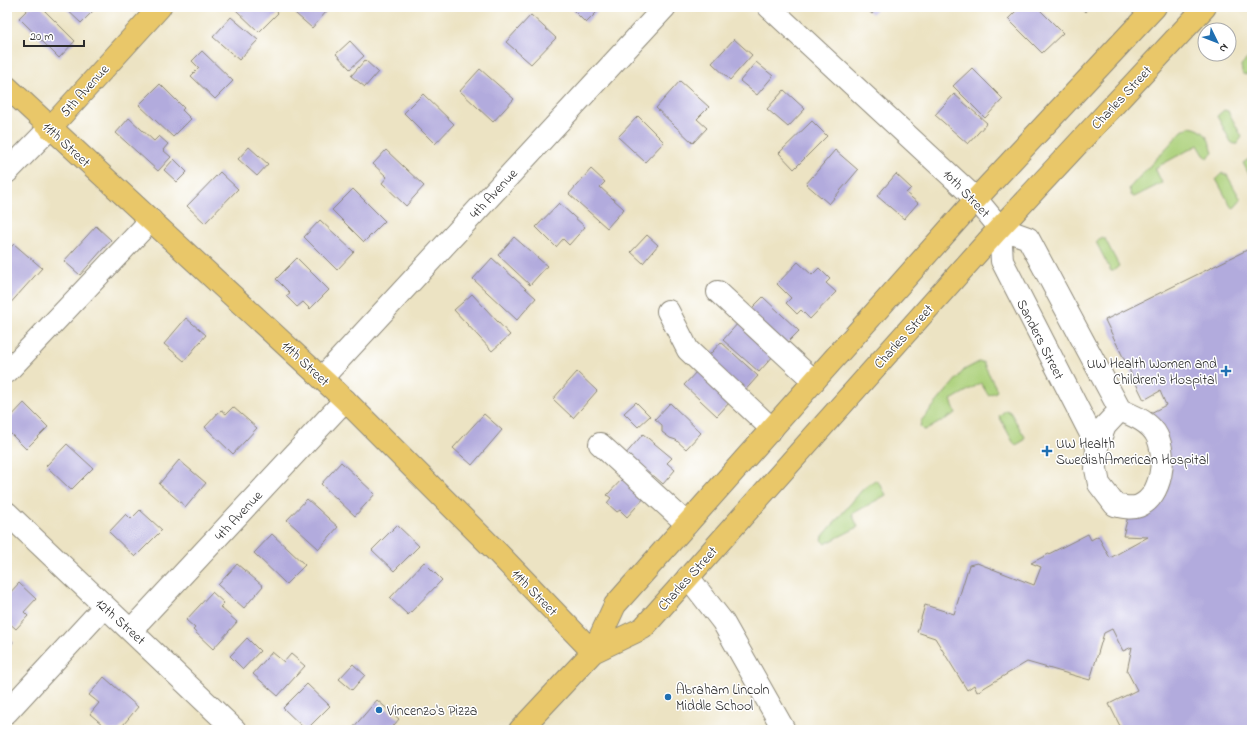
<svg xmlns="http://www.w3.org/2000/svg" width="1259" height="737" viewBox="0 0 1259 737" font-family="'Indie Flower',sans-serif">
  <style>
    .green { fill: #abd079; stroke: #6b7e52 }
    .building { fill: #b2abdd }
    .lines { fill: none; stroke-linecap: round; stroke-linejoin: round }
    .minor-casing { stroke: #8c8777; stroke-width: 24 }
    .major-casing { stroke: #8c8777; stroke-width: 24 }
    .minor { stroke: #fff; stroke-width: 22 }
    .major { stroke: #e9c769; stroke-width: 22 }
    .poi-dot { fill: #1f6fb2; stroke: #fff; stroke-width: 1.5 }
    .labels { text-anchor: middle; stroke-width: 3; stroke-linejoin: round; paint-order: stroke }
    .street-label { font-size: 14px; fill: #2b2b2b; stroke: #fff }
    .poi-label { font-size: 14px; fill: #2b2b2b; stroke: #fff; text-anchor: start }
  </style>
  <rect width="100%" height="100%" fill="#fff"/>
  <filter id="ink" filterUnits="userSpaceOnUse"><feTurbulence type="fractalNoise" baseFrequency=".025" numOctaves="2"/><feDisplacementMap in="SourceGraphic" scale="8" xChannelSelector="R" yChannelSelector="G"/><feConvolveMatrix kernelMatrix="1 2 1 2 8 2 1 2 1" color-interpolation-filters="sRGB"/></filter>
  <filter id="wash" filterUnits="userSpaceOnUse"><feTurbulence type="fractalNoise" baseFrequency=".012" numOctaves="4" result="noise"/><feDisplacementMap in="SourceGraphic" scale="16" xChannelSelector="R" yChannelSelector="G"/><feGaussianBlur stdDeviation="0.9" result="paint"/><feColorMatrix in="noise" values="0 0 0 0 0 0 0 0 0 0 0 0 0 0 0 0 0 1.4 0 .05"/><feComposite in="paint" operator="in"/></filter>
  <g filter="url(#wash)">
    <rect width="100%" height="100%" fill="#ece3c3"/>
    <!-- green -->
    <path class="green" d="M1252,54V73L1245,75L1242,72L1241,65Z
      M1224,110L1228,111L1242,137L1237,144H1234L1231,142L1217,116Z
      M1189,127C1205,129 1209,138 1213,153L1208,158L1204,155L1198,145L1155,168L1162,183L1134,197L1131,195L1129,188L1131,186L1182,131Z
      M1250,158H1252V180L1243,163Z
      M1222,173L1227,175L1241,200L1235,207L1232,208L1230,205L1216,179Z
      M1101,237L1105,239L1119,266L1113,271H1111L1096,242Z
      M979,362H983L997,390L996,392L988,395L981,383L951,400L956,413L928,429L923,430L920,427L921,421L964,370Z
      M1006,410L1010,412L1025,437L1023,441L1016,445L1013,442L999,416Z
      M875,480L880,484L886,495L852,514L858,527L825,544L822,541L823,536L863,489Z"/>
    <g id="blocks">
      <!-- building -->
      <path class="building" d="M30,7H41L75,41L59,58L19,18Z
        M64,7H97L81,23Z
        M240,7H273L278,13L259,32L236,10Z
        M288,7H322L327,11L312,28Z
        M570,7H602L586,23Z
        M864,7H879L872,14Z
        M1020,7H1037L1063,33L1042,53L1008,19Z
        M1080,7H1089L1085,12Z
        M531,15L556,38L531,64L506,42Z
        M231,17L258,40L239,60L213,37Z
        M734,39L752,55L730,80L712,63Z
        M350,41L364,56L350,69L336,54Z
        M202,51L233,81L215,99L191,76L199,68L192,61Z
        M365,60L378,72L365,87L351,76Z
        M756,62L773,76L757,95L740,81Z
        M972,68L1003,99L985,118L953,86Z
        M480,69L514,99L493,122L460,91Z
        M680,81L709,107L697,119L707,128L693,143L656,108Z
        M160,84L184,108L182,110L191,119L173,137L139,105Z
        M784,90L805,109L788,127L767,109Z
        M423,94L454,124L435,144L404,113Z
        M954,94L987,123L968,144L935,115Z
        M638,116L664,142L645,162L618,137Z
        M129,118L154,141L159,136L168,144L163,150L171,157L158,171L116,133Z
        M812,121L827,136L794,169L779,153Z
        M249,147L268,164L257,176L238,159Z
        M386,150L424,186L406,206L382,183L387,177L373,164Z
        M835,150L858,170L829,204L806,184Z
        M174,159L187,172L177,182L164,170Z
        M591,169L605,182L600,187L624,209L607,228L569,194Z
        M220,172L238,189L205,223L187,206Z
        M896,174L911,188L906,193L918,203L904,219L877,196Z
        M353,189L385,221L364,242L332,210Z
        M559,203L585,227L569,245L563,239L556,247L536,227Z
        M320,220L354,252L337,270L304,237Z
        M96,226L111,240L80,275L64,261Z
        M647,235L658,245L643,263L631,252Z
        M514,237L547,266L530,285L498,255Z
        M14,244L42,268L7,307V251Z
        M1249,249L1252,254V730H1122L1109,704L1137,690L1127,671L1132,647L1123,651L1112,629L1104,633L1090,680L1027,662L977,692L974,685L967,690L935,638L917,632L925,605L954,614L969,565L977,563L1034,585L1041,567L1031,563L1088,534L1091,540L1098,536L1110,558L1148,537L1123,536L1129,512L1156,506L1165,496L1168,483L1143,417L1166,405L1160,391L1144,400L1105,320Z
        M297,258L329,290L310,309L303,302L297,307L286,296L290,293L276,279Z
        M492,258L536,298L517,320L473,279Z
        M798,262L812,275L819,268L830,279L826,283L836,292L810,319L801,310L797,314L786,303L791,298L777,284Z
        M472,294L510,335L492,351L454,310Z
        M763,297L799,331L782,348L746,314Z
        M186,318L206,335L184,361L164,344Z
        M739,322L775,354L759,372L723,340Z
        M721,342L758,376L741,395L704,361Z
        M698,370L731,401L717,416L684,385Z
        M577,372L597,391L573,418L553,399Z
        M636,402L650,416L638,427L624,413Z
        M24,403L48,427L26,449L7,430V421Z
        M670,403L701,433L686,449L676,440L670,438L662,432V425L655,419Z
        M233,407L257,428L233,454L205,427L221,410L226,414Z
        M484,414L502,430L472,465L453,448Z
        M643,434L672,458L667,463L675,470L663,484L654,476L647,475L624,456Z
        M67,444L93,468L71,490L46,466Z
        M179,460L206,483L186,507L159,484Z
        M341,462L375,494L355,516L321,484Z
        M625,476L646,496L627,517L620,510L617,512L607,503L611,498L607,495Z
        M307,499L338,527L319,549L287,520Z
        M140,510L162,530L135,557L109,532L126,514L131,519Z
        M397,525L419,546L394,571L372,550Z
        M272,534L305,565L286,584L254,553Z
        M424,562L442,580L408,615L390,598Z
        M237,564L263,586L244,608L218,585Z
        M19,583L36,599L24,612L28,616L16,629L7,621V596Z
        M212,592L224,603L220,607L237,622L213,649L193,630L195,628L186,620Z
        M7,637L13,642L7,649Z
        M247,638L260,651L243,669L230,656Z
        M272,652L284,662L291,654L305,666L278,696L253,674Z
        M353,664L365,675L352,690L339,679Z
        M104,677L138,707L119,730H109L90,714L99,703L89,695Z
        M307,684L330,706L306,730L283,708Z
        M377,700L399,719L390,730H353L352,729Z"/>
    </g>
  </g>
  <g filter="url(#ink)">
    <use href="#blocks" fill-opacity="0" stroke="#8c8777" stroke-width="1"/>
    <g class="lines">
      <defs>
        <path id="minor" d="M769,7L976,199L1000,228L1028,238L1120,410
          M7,172L50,128
          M1000,228L1002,261L1097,446
          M718,292L814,381
          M668,311L688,350L772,429
          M7,372L151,220
          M322,378L665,7
          M1120,410C1134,416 1150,422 1157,436C1167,456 1162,496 1139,506C1131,509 1123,507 1115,505L1099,484L1096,469L1097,446L1105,426Z
          M600,444L687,524
          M7,513L235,730
          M688,577L723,622L784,730
          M131,630L345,400
          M7,712L104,607"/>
        <path id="major" d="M7,87L345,400L497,552L593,652
          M50,128L160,7
          M593,652L643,628L995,233L1205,7
          M520,730L593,652L615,605L976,199L1155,7"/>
      </defs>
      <!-- minor casing -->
      <use href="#minor" class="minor-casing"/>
      <!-- major casing -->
      <use href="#major" class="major-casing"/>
      <!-- minor -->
      <use href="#minor" class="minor"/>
      <!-- major -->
      <use href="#major" class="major"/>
    </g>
  </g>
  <!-- markers -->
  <g class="poi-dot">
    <path d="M1224 365h4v4h4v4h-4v4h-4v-4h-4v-4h4z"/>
    <path d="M1045 445h4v4h4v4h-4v4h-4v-4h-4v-4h4z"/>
    <circle cx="668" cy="697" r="4"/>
    <circle cx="379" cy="710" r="4"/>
  </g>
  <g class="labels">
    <!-- street labels -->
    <g class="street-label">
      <text transform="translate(84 90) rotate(-48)" y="5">5th Avenue</text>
      <text transform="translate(1121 97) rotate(-47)" y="5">Charles Street</text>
      <text transform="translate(67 144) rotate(43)" y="5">11th Street</text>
      <text transform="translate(493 193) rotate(-47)" y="5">4th Avenue</text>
      <text transform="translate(967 193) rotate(46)" y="5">10th Street</text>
      <text transform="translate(903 336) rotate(-48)" y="5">Charles Street</text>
      <text transform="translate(1041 339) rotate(63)" y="5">Sanders Street</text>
      <text transform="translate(306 363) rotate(43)" y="5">11th Street</text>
      <text transform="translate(238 515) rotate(-47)" y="5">4th Avenue</text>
      <text transform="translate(687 578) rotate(-48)" y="5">Charles Street</text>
      <text transform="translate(535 592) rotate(46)" y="5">11th Street</text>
      <text transform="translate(121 621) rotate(42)" y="5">12th Street</text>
    </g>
    <!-- poi labels -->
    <g class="poi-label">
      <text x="1217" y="368" text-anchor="end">UW Health Women and<tspan x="1217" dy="16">Children's Hospital</tspan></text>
      <text x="1056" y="448">UW Health<tspan x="1056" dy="16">SwedishAmerican Hospital</tspan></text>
      <text x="676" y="694">Abraham Lincoln<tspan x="676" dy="16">Middle School</tspan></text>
      <text x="387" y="715">Vincenzo's Pizza</text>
    </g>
  </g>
  <!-- margin -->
  <rect width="1259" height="737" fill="none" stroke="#fff" stroke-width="24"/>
  <!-- north arrow -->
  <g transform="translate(1217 42) rotate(133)"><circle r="19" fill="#ffffff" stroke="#aaaaaa"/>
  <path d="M0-3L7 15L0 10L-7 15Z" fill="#1f6fb2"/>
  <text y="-6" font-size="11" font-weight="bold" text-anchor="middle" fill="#2b2b2b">N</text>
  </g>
  <!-- scale -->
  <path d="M24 40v6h60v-6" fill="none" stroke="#2b2b2b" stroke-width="2"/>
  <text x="30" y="40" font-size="12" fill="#2b2b2b" stroke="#ffffff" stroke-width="3" paint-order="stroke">20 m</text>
</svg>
